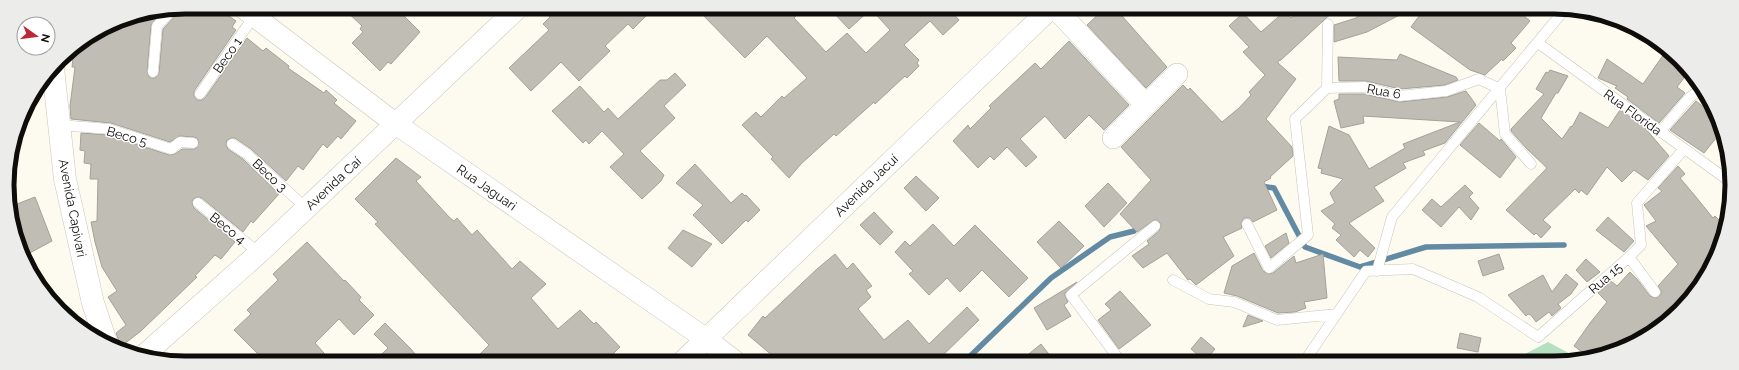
<svg xmlns="http://www.w3.org/2000/svg" width="1739" height="370" viewBox="0 0 1739 370" font-family="Raleway,sans-serif">
  <style>
    .green { fill: #b5dfc1 }
    .lines { fill: none; stroke-linecap: round; stroke-linejoin: round }
    .stream { stroke: #638aa3; stroke-width: 5.5 }
    .building { fill: #c0beb4; stroke: #a3a198 }
    .service-casing { stroke: #c7c6bb; stroke-width: 11 }
    .minor-casing { stroke: #c7c6bb; stroke-width: 22 }
    .tertiary-casing { stroke: #c7c6bb; stroke-width: 23 }
    .service { stroke: #fff; stroke-width: 10 }
    .minor { stroke: #fff; stroke-width: 21 }
    .tertiary { stroke: #fff; stroke-width: 22 }
    .labels { text-anchor: middle; stroke-width: 3; stroke-linejoin: round; paint-order: stroke }
    .street-label { font-size: 13px; fill: #0e0d0a; stroke: #fff }
    .rim { fill: none; stroke: #0e0d0a; stroke-width: 5 }
  </style>
  <rect width="100%" height="100%" fill="#fdfbf0"/>
  <!-- green -->
  <path class="green" d="M1548,342L1580,359L1566,363H1508Z"/>
  <g class="lines">
    <!-- stream -->
    <path class="stream" d="M1261,186L1274,188L1305,247L1360,267L1426,247L1564,245
      M964,362L1051,278L1110,237L1134,231L1140,225"/>
  </g>
  <!-- building -->
  <path class="building" d="M185,7H216L236,21L232,27L236,30L194,91V96L197,100H202L205,98L247,38L263,51L266,48L289,66L288,68L324,93L326,90L337,100L334,103L356,121L341,139L338,136L327,148L323,144L303,170L298,166L286,181L251,149L235,138H232L227,140L226,144L228,149L243,159L279,194L253,223L251,221L243,232L202,198L199,197L193,199L192,202L194,208L235,242L221,259L215,255L195,276L197,277L141,331L119,348V341L116,333L126,325L108,297L117,291L102,267L95,242L91,222L97,221L98,179H90L91,164L84,163L85,151L80,150L81,133L108,135L169,155L175,154L182,149H195L199,143L197,138L194,137L180,136L170,142L111,123L71,119L70,106L75,67H72L74,49L117,20L162,12L151,25L147,72L150,78H155L159,73L163,29L177,14L178,8Z
    M342,7H395L420,32L391,64L388,62L380,71L352,43L363,32L360,29L362,26Z
    M540,7H618L654,8L633,29L628,24L605,46L610,51L579,81L561,62L531,91L509,68L549,30L543,24L550,17Z
    M696,8H803L794,18L826,52L847,33L866,53L890,30L871,9L849,29L829,8H948L959,20L943,35L930,21L904,45L919,60L917,63L919,66L907,78L905,76L875,104L874,102L836,136L834,134L801,164L789,178L771,159L773,157L742,125L756,112L761,117L782,96L784,98L807,78L767,36L745,58Z
    M1105,8H1115L1167,67L1146,88L1087,25Z
    M1301,8H1337L1281,60L1278,61V63L1296,79L1266,119L1292,147L1293,156L1270,177L1271,178L1264,182L1277,210L1253,222L1250,218H1244L1241,223L1242,228L1223,237L1234,256L1196,285L1190,279L1188,280L1167,253L1143,268L1132,256L1149,244L1147,241L1159,231L1161,225L1158,220H1154L1137,232L1120,214L1151,180L1121,147L1183,85L1188,90L1190,88L1222,122L1239,108L1251,95L1249,92L1265,75L1243,52L1249,47L1229,26L1243,13L1261,32L1285,11L1291,18Z
    M1367,8H1413L1367,32L1334,42V25L1356,18Z
    M1425,8H1529L1523,15L1530,21L1511,43L1516,48L1503,61L1502,59L1485,75L1470,70L1411,27Z
    M1069,41L1129,105L1104,130L1089,115L1065,139L1045,116L1020,139L1037,157L1026,167L1007,147L994,160L990,156L978,168L953,141L968,125L970,129L991,108L989,106L1035,63L1041,69Z
    M1666,51L1688,70L1685,72L1687,74L1677,87L1685,93L1659,123L1627,99L1628,97L1615,88L1617,86L1598,78L1607,59L1643,84Z
    M1400,54L1456,77L1458,80L1445,85L1400,89L1366,81H1339L1338,57L1397,60Z
    M1550,70L1568,76L1558,93H1556L1541,118L1562,139L1571,126L1572,127L1580,112L1608,128L1620,110L1645,128L1669,156L1648,180L1634,170L1622,182L1607,167L1587,195L1581,190L1579,193L1575,189L1543,220L1551,227L1541,238L1536,233L1534,235L1506,210L1547,168L1527,149L1511,131V129L1544,94L1536,89L1546,72L1548,73Z
    M675,73L686,85L664,106L675,118L640,151L664,175L661,181L642,199L610,167L624,154L602,131L589,144L586,140L583,143L552,111L580,86L604,112L608,108L618,119L660,80H667Z
    M1466,91L1476,105L1445,143L1423,151L1425,155L1403,163L1406,168L1374,187L1384,201L1349,223L1375,248L1368,257L1360,250L1354,257L1336,240L1341,235L1332,228L1335,224L1321,211L1335,203L1330,193L1343,179L1321,173L1322,169L1318,168L1329,126L1349,135L1369,169L1405,148L1403,144L1460,122L1363,116L1364,123L1341,128L1334,101L1339,99V94H1364L1400,102L1447,97Z
    M1696,101L1706,109L1709,105L1722,131L1704,153L1670,130Z
    M1479,123L1500,141L1501,139L1516,157L1500,178L1460,145Z
    M396,158L421,177L416,181L450,218L454,221L457,218L472,235L477,230L512,269L520,261L546,284L531,298L558,329L580,310L594,324L596,322L620,347L605,362H472L489,345L375,224L378,222L355,199Z
    M695,164L731,203L742,193L745,196L746,195L760,210L748,222L746,220L722,244L693,215L703,205L676,183Z
    M1678,166L1685,174L1680,178L1696,197L1713,218L1715,216L1725,226L1714,264L1680,311L1633,345L1589,357L1574,346L1590,323L1607,302L1598,293L1611,281L1617,286L1630,272L1637,279L1650,296L1656,298L1661,294V291L1658,286L1678,264L1646,226L1656,221L1644,205L1662,191L1658,188Z
    M916,176L939,198L926,211L904,188Z
    M1108,183L1127,203L1104,227L1085,206Z
    M1465,185L1473,193L1469,197L1479,208L1471,220L1459,207L1441,227L1422,210L1432,199L1441,207Z
    M35,197L52,241L26,255L14,224L12,206Z
    M874,212L893,232L880,245L860,225Z
    M1608,217L1634,241L1624,252L1596,230Z
    M1059,221L1084,246L1061,268L1037,242Z
    M933,224L954,246L975,225L1028,278L1009,297L982,270L960,292L947,278L929,295L909,274L913,271L895,252L905,241L910,246Z
    M683,230L712,244L692,267L668,248Z
    M1286,233L1289,243L1271,258L1265,246Z
    M307,242L344,281L345,280L361,297L359,300L374,315L354,335L339,319L315,343L332,362H266L234,330L251,314L247,310L278,280L273,274Z
    M1254,253L1263,271L1269,274L1273,273L1294,256L1296,263L1323,254L1327,298L1304,302L1306,308L1295,312L1278,313L1237,296L1224,293L1232,266Z
    M835,254L847,269L853,263L872,286L866,290L871,297L858,309L884,340L908,320L929,344L967,307L979,320L936,362H865L860,357L853,362H780L748,335L763,316L765,318L817,269Z
    M1499,254L1504,269L1483,276L1478,261Z
    M1586,259L1600,272L1587,282L1576,270Z
    M1566,274L1578,284L1571,294L1558,304L1561,308L1552,316L1549,312L1536,322L1531,315L1528,314L1526,316L1508,295L1543,275L1552,292Z
    M1077,282L1065,293V296L1068,302L1064,305L1071,316L1047,330L1034,308Z
    M1120,291L1151,325L1119,349L1098,320L1111,310L1105,304Z
    M1248,315L1263,321L1243,327Z
    M385,323L410,348L422,362H374L388,348L374,334Z
    M1460,333L1481,338L1478,352L1457,348Z
    M1201,337L1215,349L1205,361L1191,349Z
    M1041,344L1055,362H1019Z"/>
  <g class="lines">
    <defs>
      <path id="service" d="M1328,24L1327,88L1365,87L1399,96L1446,91L1479,79L1500,89L1505,134L1531,164
        M1538,43L1729,181
        M153,72L157,26L172,10
        M200,94L254,16
        M59,125L109,129L171,149L180,142L193,143
        M1660,132L1689,98L1701,89
        M232,144L247,154L306,208
        M198,203L259,253
        M1247,224L1269,268L1308,235L1295,119L1327,88
        M1629,257L1655,292
        M1377,271L1392,217L1566,8
        M1173,280L1209,299L1234,302L1277,320L1337,314
        M1121,362L1071,295L1155,226
        M1277,362L1306,359L1366,271L1413,269L1478,297L1538,337L1629,257L1641,245L1637,203L1684,149"/>
      <path id="minor" d="M242,7L396,124L706,339L736,362
        M1055,8L1146,105
        M1113,138L1177,74
        M143,356L259,253L519,7
        M682,362L1051,8"/>
      <path id="tertiary" d="M53,68L65,179L93,303L107,345"/>
    </defs>
    <!-- service casing -->
    <use href="#service" class="service-casing"/>
    <!-- minor casing -->
    <use href="#minor" class="minor-casing"/>
    <!-- tertiary casing -->
    <use href="#tertiary" class="tertiary-casing"/>
    <!-- service -->
    <use href="#service" class="service"/>
    <!-- minor -->
    <use href="#minor" class="minor"/>
    <!-- tertiary -->
    <use href="#tertiary" class="tertiary"/>
  </g>
  <g class="labels">
    <!-- street labels -->
    <g class="street-label">
      <text transform="translate(227 55) rotate(-55)" y="5">Beco 1</text>
      <text transform="translate(1384 91) rotate(10)" y="5">Rua 6</text>
      <text transform="translate(1633 112) rotate(36)" y="5">Rua Florida</text>
      <text transform="translate(127 136) rotate(16)" y="5">Beco 5</text>
      <text transform="translate(270 175) rotate(43)" y="5">Beco 3</text>
      <text transform="translate(333 183) rotate(-43)" y="5">Avenida Caí</text>
      <text transform="translate(866 185) rotate(-44)" y="5">Avenida Jacuí</text>
      <text transform="translate(487 187) rotate(35)" y="5">Rua Jaguari</text>
      <text transform="translate(73 208) rotate(79)" y="5">Avenida Capivari</text>
      <text transform="translate(228 228) rotate(39)" y="5">Beco 4</text>
      <text transform="translate(1605 278) rotate(-41)" y="5">Rua 15</text>
    </g>
  </g>
  <!-- crop -->
  <path d="M0 0H1739V370H0ZM185 14H1554A171 171 0 0 1 1725 185V185A171 171 0 0 1 1554 356H185A171 171 0 0 1 14 185V185A171 171 0 0 1 185 14Z" fill="#ececeb" fill-rule="evenodd"/>
  <path class="rim" d="M185 14H1554A171 171 0 0 1 1725 185V185A171 171 0 0 1 1554 356H185A171 171 0 0 1 14 185V185A171 171 0 0 1 185 14Z"/>
  <!-- north arrow -->
  <g transform="translate(36 36) rotate(104)"><circle r="19" fill="#ffffff" stroke="#9f9e9d"/>
  <path d="M0-3L7 15L0 10L-7 15Z" fill="#ba2a35"/>
  <text y="-6" font-size="11" font-weight="bold" text-anchor="middle" fill="#0e0d0a">N</text>
  </g>
</svg>
